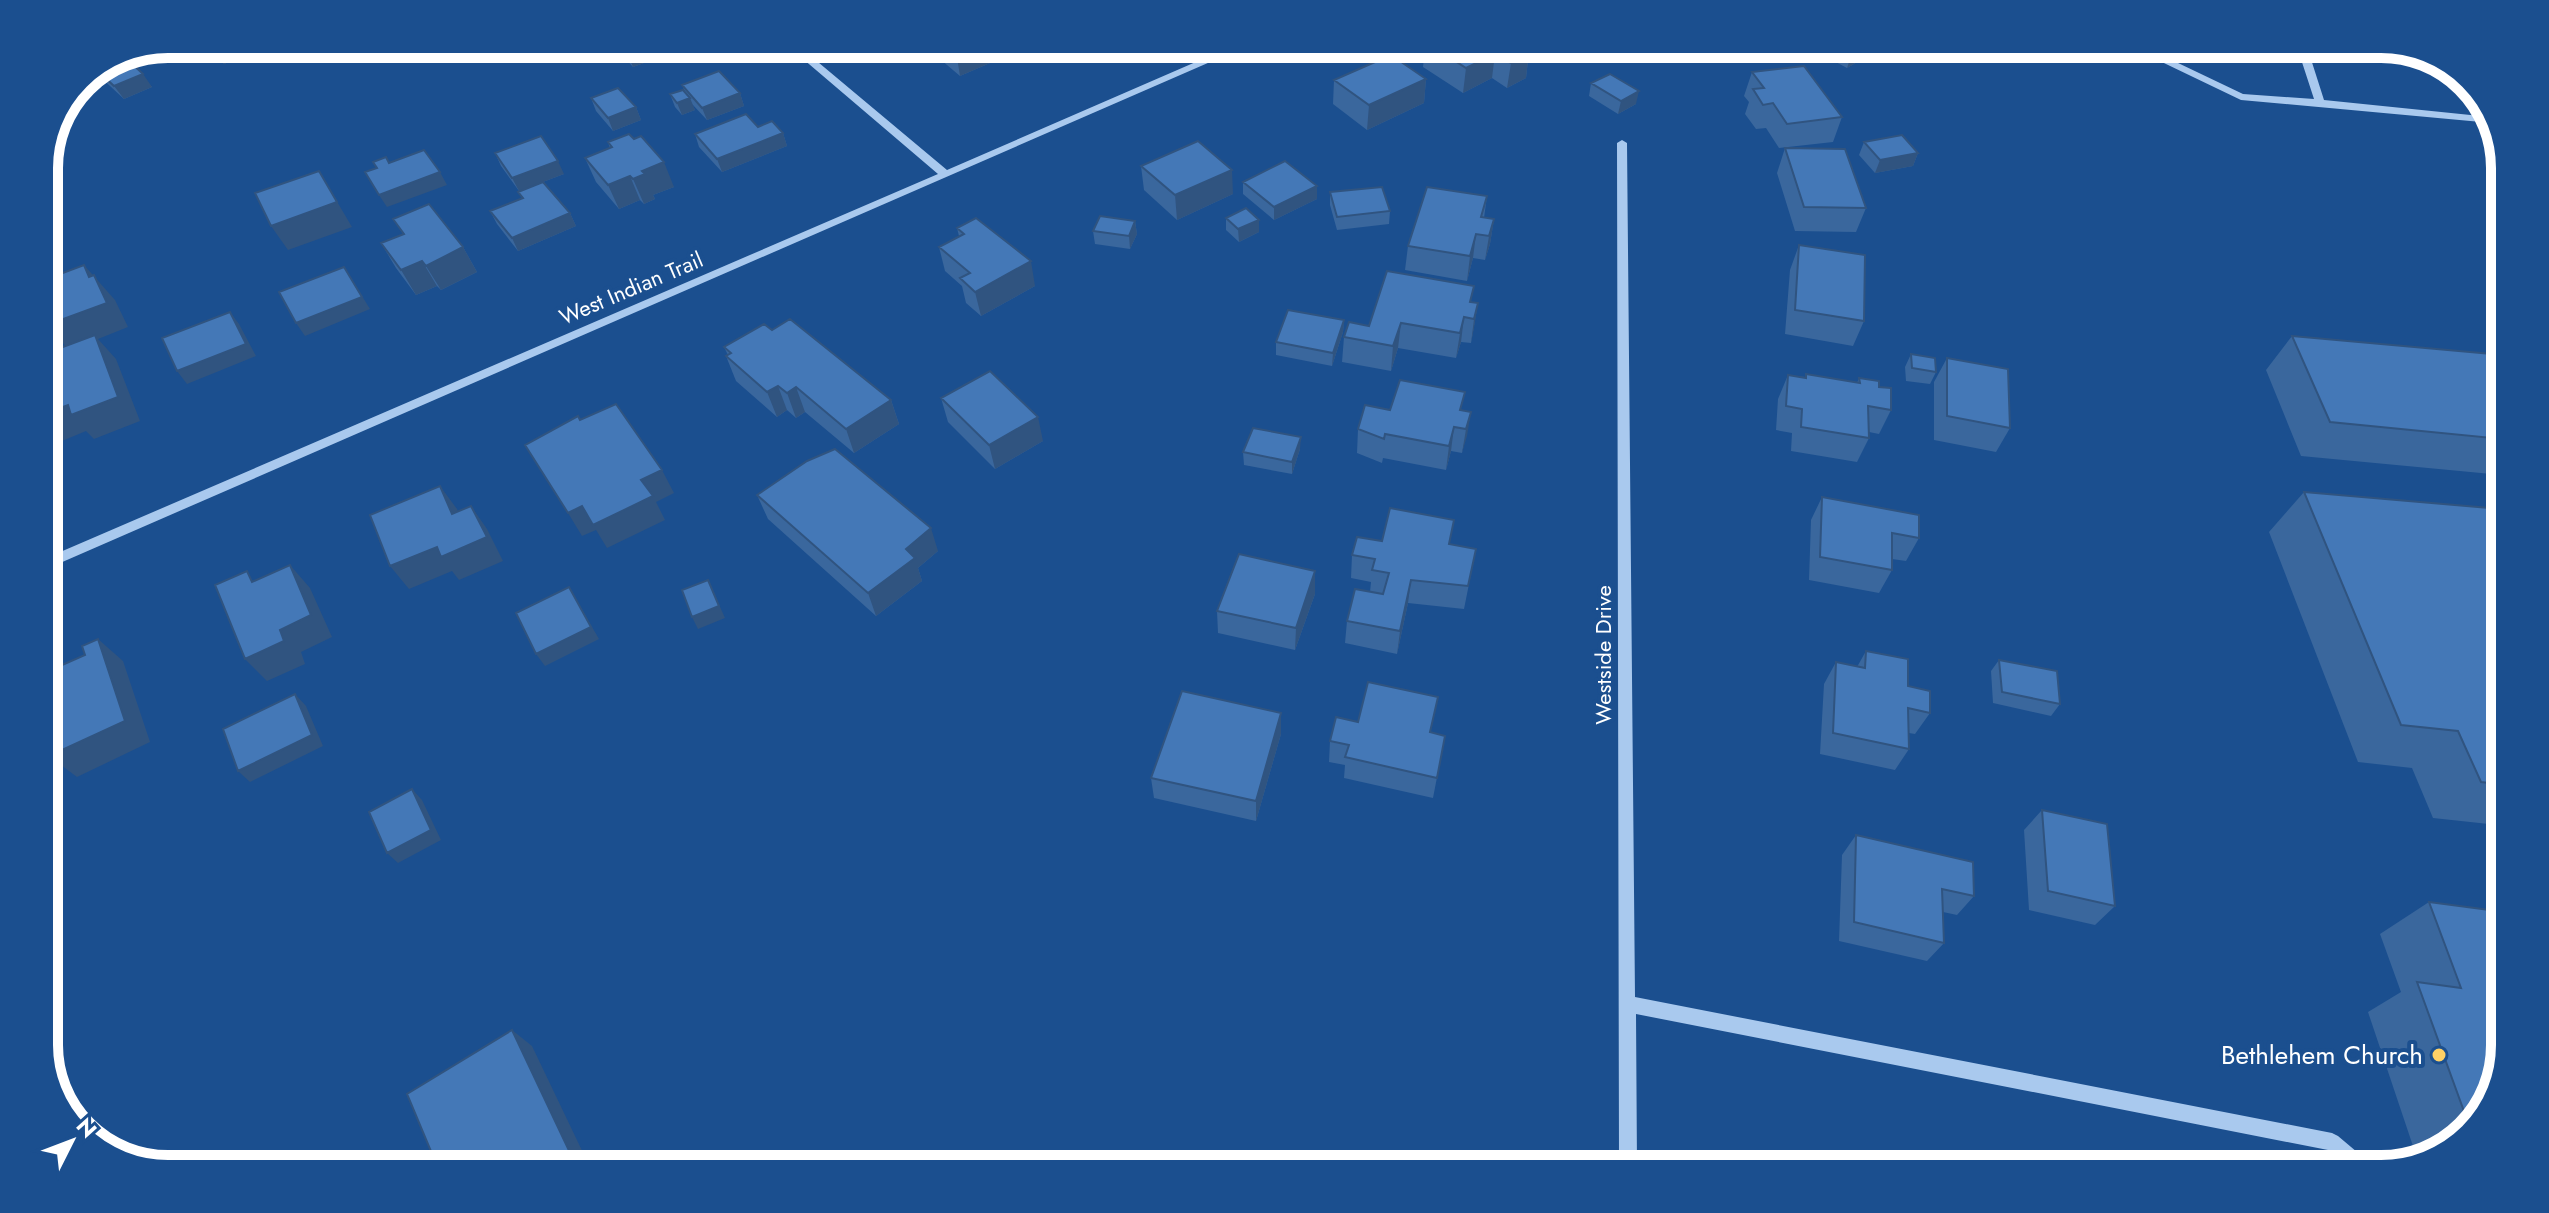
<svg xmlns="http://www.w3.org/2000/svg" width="2549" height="1213" viewBox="0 0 2549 1213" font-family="Jost,sans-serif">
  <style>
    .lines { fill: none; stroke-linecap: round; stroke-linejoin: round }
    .minor { fill: #a9c9ee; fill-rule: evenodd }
    .wall { fill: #3a679d }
    .shaded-wall { fill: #305480 }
    .building { fill: #4478b7; stroke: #305480; stroke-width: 2 }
    .poi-dot { fill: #ffd166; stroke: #1b4f8f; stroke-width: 3 }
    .labels { text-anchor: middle; stroke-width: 8; stroke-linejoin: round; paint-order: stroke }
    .street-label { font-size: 22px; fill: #fff; stroke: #1b4f8f }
    .near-poi-label { font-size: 26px; fill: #fff; stroke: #1b4f8f; text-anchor: end }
    .rim { fill: none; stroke: #fff; stroke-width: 10 }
  </style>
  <rect width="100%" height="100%" fill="#1b4f8f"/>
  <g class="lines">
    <!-- minor -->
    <path class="minor" d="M789,47H800L947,170L1228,48L1240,49L44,570V559L938,174Z
      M2141,52H2155L2243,94L2314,99L2299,53H2309L2324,100L2490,117L2492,123L2241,100Z
      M1622,140L1627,143L1635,997L2332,1133L2338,1136L2370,1163L2373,1169H2350L2328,1150L1636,1014L1637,1166H1619L1617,143Z"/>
  </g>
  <!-- wall -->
  <path class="wall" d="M206,44H248L253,52L224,64Z
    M352,45H377L379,48L362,55Z
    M614,46H685V48L633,67Z
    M933,47L1025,48V49L1010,55V60L1001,63L997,60L960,76L934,54Z
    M1425,49L1539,50L1538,55L1528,60L1526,78L1507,88L1492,78L1463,93L1423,67Z
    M1815,51H1876L1847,68Z
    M128,60L152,87L124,99L96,73Z
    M1752,72L1842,117L1833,142L1779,148L1766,128L1756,129L1745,114L1749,102L1744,96Z
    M1426,79L1424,103L1367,130L1333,104L1334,80Z
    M1591,83L1636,104L1618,114L1589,96Z
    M682,85L740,93L744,106L707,120L692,104L695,110L682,115L675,107L670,94L685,92Z
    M591,98L636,107L641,120L613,131L596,111Z
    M783,133L787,146L722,172L699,147L695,134Z
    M608,142L674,187L653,195L655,199L644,204L640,200L619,209L596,182L585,158L610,148Z
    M1864,142L1918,153L1913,166L1875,173L1859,155Z
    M1785,148L1866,208L1856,232L1795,231L1777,173Z
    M495,153L564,174L519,191L501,166Z
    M1141,166L1233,194L1177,220L1144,190Z
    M1243,182L1317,199L1274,220L1243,194Z
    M518,192L570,213L576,226L518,251L497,224L490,211L522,198Z
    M1330,192L1390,211L1389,224L1337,230L1330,205Z
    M1487,196L1484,218L1494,219L1490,244L1485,260L1473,258L1467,281L1405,270L1408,246Z
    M1226,218L1259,220V232L1239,242L1226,230Z
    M393,219L463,247L477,272L441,290L437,286L416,295L396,268L381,243L403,234Z
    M1135,221L1137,234L1130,249L1095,244L1093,231Z
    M957,228L1035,286L981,316L966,303L962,286L945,271L939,247L959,236Z
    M1799,245L1864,321L1853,346L1785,334L1790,270Z
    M1472,302L1478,303L1471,343L1461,342L1456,358L1398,348L1391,371L1342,362L1344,337L1369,326Z
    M1344,320L1343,332L1332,366L1276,355V342Z
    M772,330L891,400L899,424L854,453L805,412L796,418L787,410L777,417L736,381L726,356L728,355L724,347Z
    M2292,336L2503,372L2502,475L2301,456L2266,370Z
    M1911,354L1936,372L1930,384L1906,381L1905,367Z
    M1947,358L2010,428L1996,452L1934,440V382Z
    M1806,374L1857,383L1859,378L1879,387L1891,410L1879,434L1869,432V438L1857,462L1791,451L1792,433L1776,430L1778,399L1788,375L1805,377Z
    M941,398L1043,441L995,469L948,422Z
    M1390,410H1462L1471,412L1462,453L1451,451L1446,470L1383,458L1382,463L1357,453L1358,429Z
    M1300,449L1292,474L1244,465L1243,452Z
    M2304,492L2501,509L2498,825L2433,818L2412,768L2358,762L2269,532Z
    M757,495L938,551L918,568L922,581L876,616L768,519Z
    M1822,497L1919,538L1906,561L1892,559V570L1879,593L1809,580L1811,520Z
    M1382,541L1450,544L1476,549L1464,609L1408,603L1397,654L1345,643L1347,621L1370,592L1371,582L1351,578L1352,555Z
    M1315,571V594L1295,650L1218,633L1217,611Z
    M1866,651L1908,686L1930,713L1915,734L1909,733V749L1895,770L1820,754L1824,684L1836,662L1857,667Z
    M1999,660L2060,704L2051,716L1993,703L1991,671Z
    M1281,713V734L1256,821L1154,798L1151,778Z
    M1358,722L1445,736L1433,798L1344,778L1345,765L1329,762L1330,741Z
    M2042,810L2115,906L2095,925L2029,910L2024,830Z
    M1856,835L1974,896L1957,915L1943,912L1944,943L1927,961L1839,941L1842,855Z
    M2429,902L2497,911L2495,1093L2450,1148L2417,1158L2368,1012L2401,992L2380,934Z"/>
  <!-- shaded-wall -->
  <path class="shaded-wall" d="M233,44H248L253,52L224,64L216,51Z
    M356,45H377L379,48L362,55Z
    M652,46H685V48L633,67L628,55Z
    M965,47L995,48L997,60L960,76L956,51Z
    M999,48H1025V49L1010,55V60L1001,63Z
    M1521,50H1539L1538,55L1528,60L1526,78L1507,88L1511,63Z
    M1859,51H1876L1847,68L1851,56Z
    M1495,54L1492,78L1463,93L1466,68Z
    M143,74L152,87L124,99L114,86Z
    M1426,79L1424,103L1367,130L1369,105Z
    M1639,91L1636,104L1618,114L1621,101Z
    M740,93L744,106L707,120L702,108Z
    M690,98L695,110L682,115L677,103Z
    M636,107L641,120L613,131L608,118Z
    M783,133L787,146L722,172L717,159Z
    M1918,153L1913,166L1875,173L1880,160Z
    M558,161L564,174L519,191L512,178Z
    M664,162L674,187L653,195L655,199L644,204L633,179L642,171Z
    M1232,170L1233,194L1177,220L1175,195Z
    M319,171L352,227L288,250L271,226Z
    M440,172L447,185L387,207L379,195Z
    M630,176L640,200L619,209L608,185Z
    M1317,186V199L1274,220V207Z
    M570,213L576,226L518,251L512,238Z
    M1494,219L1490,244L1485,260L1489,236Z
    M1259,220V232L1239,242L1238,229Z
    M1135,221L1137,234L1130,249L1129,236Z
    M1476,234L1473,258L1467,281L1470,256Z
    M463,247L477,272L441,290L426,266Z
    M422,261L437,286L416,295L401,270Z
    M1031,261L1035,286L981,316L975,292Z
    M84,265L115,300L128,327L98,339L116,359L140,421L94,439L86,431L62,441L44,423V414L68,405L69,350L47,325L89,277Z
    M344,267L370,309L305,336L296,323Z
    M1478,303L1474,328L1471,343L1474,319Z
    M230,312L239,324L256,356L187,384L177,371Z
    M1464,317L1461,342L1456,358L1460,333Z
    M1344,320L1343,332L1332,366L1333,353Z
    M1401,323L1398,348L1391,371L1393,346Z
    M778,386L787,410L777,417L767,392Z
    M796,387L805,412L796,418L787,393Z
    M891,400L899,424L854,453L846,429Z
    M1471,412L1467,436L1462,453L1466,429Z
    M1038,417L1043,441L995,469L989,445Z
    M1454,427L1451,451L1446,470L1449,446Z
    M1301,437L1300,449L1292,474V462Z
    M662,470L674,493L656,502L665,520L607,548L593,525L641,480Z
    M440,486L457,509L469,537L452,514Z
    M471,506L487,529L503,561L459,580L452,571L409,589L390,566Z
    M582,506L596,530L582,536L568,513Z
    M931,528L938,551L918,568L922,581L876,616L868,593L906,549Z
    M290,565L310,588L332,637L301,652L305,664L267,681L245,659L280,630Z
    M1315,571V594L1295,650L1296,628Z
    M708,580L725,618L698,629L692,617Z
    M1411,580L1408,603L1397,654L1400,631Z
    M569,587L599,639L545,666L536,654Z
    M98,639L123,661L150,742L77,777L49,756Z
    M295,694L306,706L323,746L250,782L238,771Z
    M1281,713V734L1256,821V801Z
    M412,789L422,800L441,840L398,863L387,853Z
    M512,1030L532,1046L587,1161H569Z"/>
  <!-- building -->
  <path class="building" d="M209,44H233L216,51Z
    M620,46H652L628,55Z
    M951,47H965L956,51Z
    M1437,49L1523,50L1529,54L1511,63L1495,54L1466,68Z
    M1843,51H1859L1851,56Z
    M1391,55L1426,79L1369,105L1334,80Z
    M128,60L143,74L114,86L99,72Z
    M1804,66L1842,117L1787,124L1773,103L1763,105L1753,89L1764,88L1752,72Z
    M719,71L740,93L702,108L682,85Z
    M1610,74L1639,91L1621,101L1591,83Z
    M618,88L636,107L608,118L591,98Z
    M683,90L690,98L677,103L670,94Z
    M746,114L758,127L772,121L783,133L717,159L695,134Z
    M629,134L634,139L641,136L664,162L642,171L645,174L633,179L630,176L608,185L585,158L612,147L608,142Z
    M1902,135L1918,153L1880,160L1864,142Z
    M541,136L558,161L512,178L495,153Z
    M1198,141L1232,170L1175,195L1141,166Z
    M1785,148L1845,149L1866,208L1804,207Z
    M424,150L440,172L379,195L365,172L377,168L373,162L386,157L389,163Z
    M1285,161L1317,186L1274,207L1243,182Z
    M319,171L337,202L271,226L255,193Z
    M543,182L570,213L512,238L490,211L523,198L518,192Z
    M1382,187L1390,211L1337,217L1330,192Z
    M1427,187L1487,196L1481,217L1494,219L1489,236L1476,234L1470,256L1408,246Z
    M429,204L463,247L426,266L422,261L401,270L381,243L404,234L393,219Z
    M1246,208L1259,220L1238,229L1226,218Z
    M1100,216L1135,221L1129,236L1093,231Z
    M976,218L1031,261L975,292L960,278L970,273L939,247L964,234L957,228Z
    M1799,245L1865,255L1864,321L1795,310Z
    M84,265L89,277L94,275L107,303L47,325L44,318V280Z
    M344,267L362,297L296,323L279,292Z
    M1387,271L1474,286L1470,302L1478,303L1474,319L1464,317L1460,333L1401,323L1393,346L1344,337L1349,322L1369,326Z
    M1288,310L1344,320L1333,353L1276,342Z
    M230,312L246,344L177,371L162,338Z
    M790,319L891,400L846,429L796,387L787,393L778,386L767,392L726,356L731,353L724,347L764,324L772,330Z
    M95,335L118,397L71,415L68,405L44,414V354Z
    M2292,336L2492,354L2503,372L2502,439L2330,422Z
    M1911,354L1935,358L1936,372L1912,368Z
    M1947,358L2008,369L2010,428L1947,416Z
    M990,371L1038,417L989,445L941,398Z
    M1806,374L1860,383L1859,378L1879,381V387L1891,388V410L1868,406L1869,438L1801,427L1802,409L1786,406L1788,375L1806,378Z
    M1400,380L1465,392L1460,410L1471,412L1466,429L1454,427L1449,446L1385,434L1384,439L1358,429L1365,405L1390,410Z
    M616,404L662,470L641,480L653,496L593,525L582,506L568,513L525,445L578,416L580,420Z
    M1253,428L1301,437L1292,462L1243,452Z
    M835,449L931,528L906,549L915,558L868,593L757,495L807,461Z
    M440,486L452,514L471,506L487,537L441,557L437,547L390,566L370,515Z
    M2304,492L2501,509L2498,784L2481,782L2458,731L2401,725Z
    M1822,497L1919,515V538L1892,533V570L1820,557Z
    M1390,508L1454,520L1449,544L1476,549L1468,586L1411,580L1400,631L1347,621L1355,589L1383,594L1389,573L1372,570L1375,559L1352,555L1357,537L1382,541Z
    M1239,554L1315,571L1296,628L1217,611Z
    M290,565L311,615L280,630L284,641L245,659L215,585L247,571L252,582Z
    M708,580L719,606L692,617L682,590Z
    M569,587L591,627L536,654L516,613Z
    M98,639L125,721L49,756L44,740V673L85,655L82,646Z
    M1866,651L1908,659V686L1930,691V713L1908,708L1909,749L1833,733L1836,662L1865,668Z
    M1999,660L2057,671L2060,704L2002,692Z
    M1368,682L1438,697L1430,732L1445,736L1437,778L1345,757L1349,745L1330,741L1336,717L1358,722Z
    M1182,691L1281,713L1256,801L1151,778Z
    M295,694L312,735L238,771L223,729Z
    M412,789L431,830L387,853L369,812Z
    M2042,810L2107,824L2115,906L2048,891Z
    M1856,835L1973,862L1974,896L1942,889L1944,943L1854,922Z
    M2429,902L2497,911L2495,1093L2469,1125L2417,982L2461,988Z
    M512,1030L573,1159L569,1161H435L407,1094Z"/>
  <!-- markers -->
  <circle class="poi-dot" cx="2439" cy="1055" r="8"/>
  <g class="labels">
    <!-- street labels -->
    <g class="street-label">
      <text transform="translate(631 288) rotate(-23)" y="8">West Indian Trail</text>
      <text transform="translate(1603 655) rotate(-90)" y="8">Westside Drive</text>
    </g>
    <!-- near-poi labels -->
    <g class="near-poi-label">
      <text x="2423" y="1064">Bethlehem Church</text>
    </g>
  </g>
  <!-- crop -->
  <path d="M0 0H2549V1213H0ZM168 58H2381A110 110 0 0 1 2491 168V1045A110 110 0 0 1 2381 1155H168A110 110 0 0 1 58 1045V168A110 110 0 0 1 168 58Z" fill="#1b4f8f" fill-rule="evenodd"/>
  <path class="rim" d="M168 58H2381A110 110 0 0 1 2491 168V1045A110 110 0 0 1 2381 1155H168A110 110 0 0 1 58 1045V168A110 110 0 0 1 168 58Z"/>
  <!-- north arrow -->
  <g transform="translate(72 1141) rotate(48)" stroke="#1b4f8f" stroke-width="6" paint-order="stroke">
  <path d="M0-6L14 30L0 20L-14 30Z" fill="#ffffff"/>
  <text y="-12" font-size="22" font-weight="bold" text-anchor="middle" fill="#ffffff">N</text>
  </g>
</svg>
